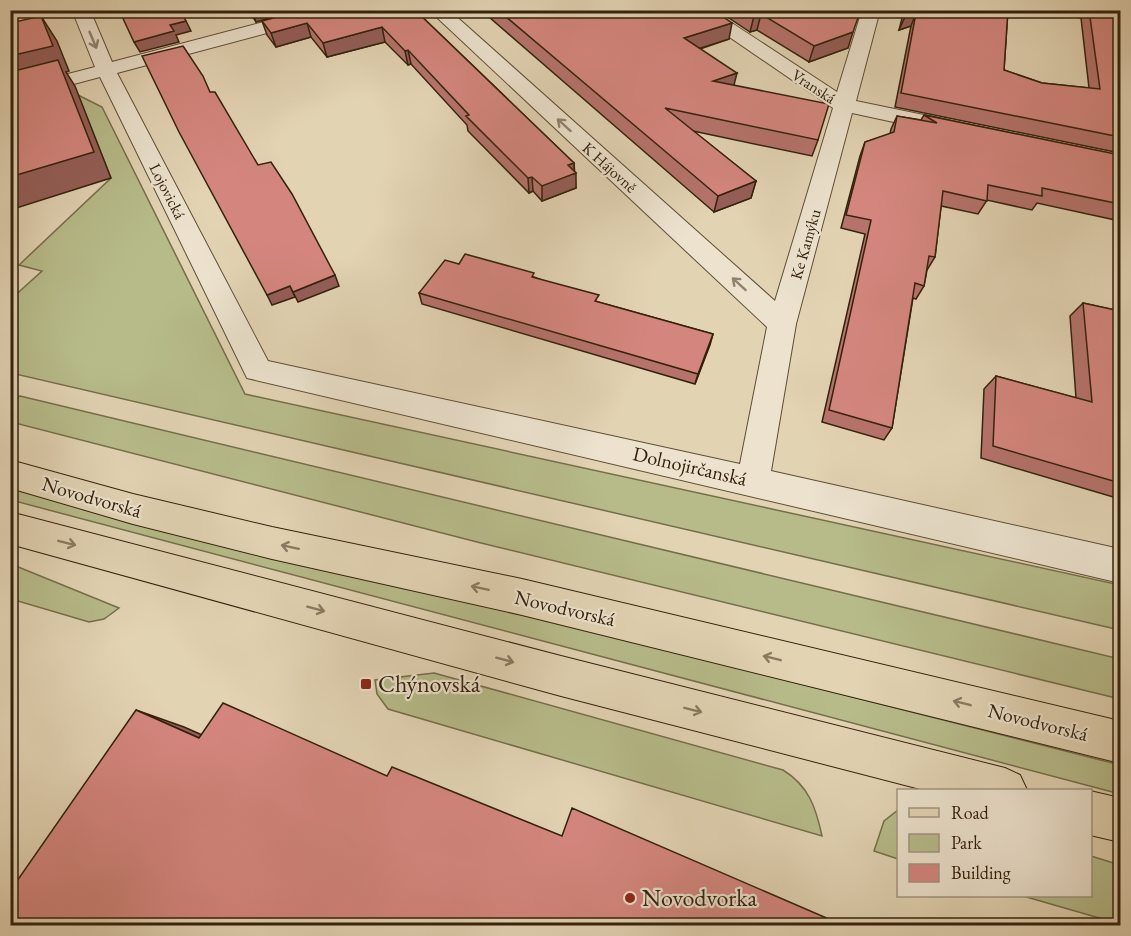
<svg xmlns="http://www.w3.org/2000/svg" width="1131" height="936" viewBox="0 0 1131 936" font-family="'EB Garamond',serif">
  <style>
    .green { fill: #b7bb8a; stroke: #756e4b; stroke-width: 1.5 }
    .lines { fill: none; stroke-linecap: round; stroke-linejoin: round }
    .minor-casing { stroke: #5f4e36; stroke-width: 2 }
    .major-casing { stroke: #33210c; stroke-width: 2 }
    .minor { fill: #ece2ce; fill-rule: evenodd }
    .major { fill: #e2d3b3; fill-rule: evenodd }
    .wall { fill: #b6736c; stroke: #33210c; stroke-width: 1.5 }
    .shaded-wall { fill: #945e58; stroke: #33210c; stroke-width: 1.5 }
    .building { fill: #d4867e; stroke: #33210c; stroke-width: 1.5 }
    .oneway { stroke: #90826d }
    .oneway2 { stroke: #8a7a60 }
    .poi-dot { fill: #8f2418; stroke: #ece2ce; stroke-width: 2 }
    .labels { text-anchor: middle; stroke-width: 4.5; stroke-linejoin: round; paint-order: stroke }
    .far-street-label { font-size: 16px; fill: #33210c; stroke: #ece2ce }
    .street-label { font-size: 20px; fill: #33210c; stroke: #ece2ce }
    .near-poi-label { font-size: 24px; fill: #33210c; stroke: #ece2ce; text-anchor: start }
  </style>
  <rect width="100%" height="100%" fill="#e2d3b3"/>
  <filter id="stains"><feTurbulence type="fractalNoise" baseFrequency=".00333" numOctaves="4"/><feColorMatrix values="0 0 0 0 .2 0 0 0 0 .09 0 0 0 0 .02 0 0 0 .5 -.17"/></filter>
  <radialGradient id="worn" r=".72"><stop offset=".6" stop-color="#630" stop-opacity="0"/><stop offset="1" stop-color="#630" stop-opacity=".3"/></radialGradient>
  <!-- green -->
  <path class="green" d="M78,95L102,107L245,394L1120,585V630L11,373V299L42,271L19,265L111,178Z
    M20,396L1120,659V699L481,543L11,422V399Z
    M10,487L522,613L1120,765V794L11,500Z
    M10,564H11L119,608L104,619L89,622L11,599Z
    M434,673L783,770C809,786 816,808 822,836L388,709L377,694L375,680Z
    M898,810V859L874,851L884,821Z
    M1091,856L1120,865V924L1023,896H1090Z"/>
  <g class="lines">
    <defs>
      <path id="minor" d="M72,10H90L112,62L309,10H341L338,14L117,73L268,361L740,464L767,327L429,10H449L775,301L833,108L690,10H712L837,92L862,10H880L856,101L948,120L951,125L948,130L940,132L852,113L796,324L771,471L1120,549V583L247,378L100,77L10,101V89L95,67Z"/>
      <path id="major" d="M10,460L133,494L272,527L522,579L1120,721V763L522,615L272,559L133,524L10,488Z
        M10,512L561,656L1005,768L1020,775L1027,790H924L561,696L10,544Z
        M1090,791L1120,798V842L1090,835Z"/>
    </defs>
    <!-- minor casing -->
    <use href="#minor" class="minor-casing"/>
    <!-- major casing -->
    <use href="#major" class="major-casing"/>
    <!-- minor -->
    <use href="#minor" class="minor"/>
    <!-- major -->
    <use href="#major" class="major"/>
  </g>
  <!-- wall -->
  <path class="wall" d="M248,10H298L256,22Z
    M415,10L574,163L576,188L542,201L533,191L529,193L468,131L467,125L411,64L408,65L385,42L327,57L311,37L276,47L267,35L262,21Z
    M481,10H713L729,39L700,49L734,85L818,140L812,156L693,131L756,181L751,198L714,212Z
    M717,10H856L848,48L809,62L757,30L750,32Z
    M904,10H1008L1004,70L1042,83L1089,88L1081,18L1076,17L1075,10H1120V153L895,107L911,26L899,30Z
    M924,115L1120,155V221L1037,203L1032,210L987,200L978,214L941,206L935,257L927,270L924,286L916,299L913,298L892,428L884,440L822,422L865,234L841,228L860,156L865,142L890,134L891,129L897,116L921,120Z
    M459,264L534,277L598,302L713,334L695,384L422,304L419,293Z
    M1083,303L1120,311V499L981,458L984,389L996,376L1076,398L1070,316Z"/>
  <!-- shaded-wall -->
  <path class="shaded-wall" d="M252,10H298L256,22Z
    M916,13L911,26L899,30L905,17Z
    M761,14L757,30L750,32L754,16Z
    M41,16L57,41L69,71L66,72L75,86L111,178L10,210V56Z
    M186,21L191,31L176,35L179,42L140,52L134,42L170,25Z
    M307,23L311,37L276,47L271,33Z
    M732,23L729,39L682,54L684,38Z
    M382,27L385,42L327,57L323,43Z
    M853,32L848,48L809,62L814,46Z
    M408,50L411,64L408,65L405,51Z
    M737,73L733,89L713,81Z
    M574,163V174L576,173V188L542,201V186L568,165Z
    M532,177L533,191L529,193L528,178Z
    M756,181L751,198L714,212L718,196Z
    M335,275L339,286L298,302L293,292Z
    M290,286L295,297L272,305L267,295Z
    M713,334L710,345L695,384L698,374Z
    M136,710L184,727L241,752L199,738Z"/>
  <!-- building -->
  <path class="building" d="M119,10H180L186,21L170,25L174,31L134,42Z
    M303,10H415L574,163L568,165L576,173L542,186L532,177L528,178L466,116L469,115L408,50L405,51L382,27L323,43L307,23L271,33L262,21Z
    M498,10H713L732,23L684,38L737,73L713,81L829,104L818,140L665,108L756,181L718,196Z
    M744,10H856L860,12L853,32L814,46L761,14L754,16Z
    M906,10H1008L1004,70L1042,83L1100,89L1089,10H1120V137L901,93L916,13L905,17Z
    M41,16L53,46L10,56V23Z
    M183,46L203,76L210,92H215L258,165L271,162L292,194L335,275L293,292L290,286L267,295L179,132L142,56Z
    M58,60L94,152L10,177V72Z
    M924,115L1120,155V204L1042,188V196L988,185L987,201L943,191L935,257L929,256L924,286L915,283L892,428L829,410L871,220L846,215L865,142L894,132L897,116L937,123Z
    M465,254L534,273L532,277L599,295L595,301L713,334L698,374L419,293L445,260L459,264Z
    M1083,303L1120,311V483L993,446L996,376L1092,402Z
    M223,703L387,776L392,767L562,836L572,808L845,926H10V891L136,710L199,738Z"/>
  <!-- one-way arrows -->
  <defs><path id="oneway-shaft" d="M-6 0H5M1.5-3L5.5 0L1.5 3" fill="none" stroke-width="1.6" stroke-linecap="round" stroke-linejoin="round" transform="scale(1.5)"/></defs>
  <g class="oneway">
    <use href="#oneway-shaft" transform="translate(93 40) rotate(67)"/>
    <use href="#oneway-shaft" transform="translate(564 125) rotate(-138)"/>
    <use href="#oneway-shaft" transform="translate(739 284) rotate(-138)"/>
  </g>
  <g class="oneway2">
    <use href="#oneway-shaft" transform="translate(67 543) rotate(14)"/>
    <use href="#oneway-shaft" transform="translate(290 547) rotate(-168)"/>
    <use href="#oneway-shaft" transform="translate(480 588) rotate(-168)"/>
    <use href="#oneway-shaft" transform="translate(316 609) rotate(15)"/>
    <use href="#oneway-shaft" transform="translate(772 658) rotate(-166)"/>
    <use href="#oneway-shaft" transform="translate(505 660) rotate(15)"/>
    <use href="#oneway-shaft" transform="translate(962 703) rotate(-166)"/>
    <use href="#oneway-shaft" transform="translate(693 710) rotate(14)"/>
  </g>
  <!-- markers -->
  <g class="poi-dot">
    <rect x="360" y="678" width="12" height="12" rx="3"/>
    <circle cx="630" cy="898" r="6"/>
  </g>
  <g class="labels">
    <!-- far-street labels -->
    <g class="far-street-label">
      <text transform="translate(814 86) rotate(33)" y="6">Vranská</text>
      <text transform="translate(610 167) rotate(42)" y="6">K Hájovně</text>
      <text transform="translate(168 191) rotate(63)" y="6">Lojovická</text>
      <text transform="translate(805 244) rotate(-74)" y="6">Ke Kamýku</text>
    </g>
    <!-- street labels -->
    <g class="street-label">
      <text transform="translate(690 466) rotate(13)" y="7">Dolnojirčanská</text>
      <text transform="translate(92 497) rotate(16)" y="7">Novodvorská</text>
      <text transform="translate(565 608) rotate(13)" y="7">Novodvorská</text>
      <text transform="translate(1038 722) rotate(14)" y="7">Novodvorská</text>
    </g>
    <!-- near-poi labels -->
    <g class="near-poi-label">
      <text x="378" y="692">Chýnovská</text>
      <text x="642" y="906">Novodvorka</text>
    </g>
  </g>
  <!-- margin -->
  <rect width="1131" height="936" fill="none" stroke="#e2d3b3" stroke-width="36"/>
  <rect x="12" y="12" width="1107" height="912" fill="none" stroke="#33210c" stroke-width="3"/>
  <rect x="18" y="18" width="1095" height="900" fill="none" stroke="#33210c" stroke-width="1.5"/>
  <!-- legend -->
  <rect x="897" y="789" width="195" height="108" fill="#ece2ce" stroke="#a29580" stroke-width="1.5"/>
  <rect x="909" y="808" width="30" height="9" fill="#e2d3b3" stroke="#a29580" stroke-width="1.5"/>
  <text x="951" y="819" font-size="18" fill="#33210c">Road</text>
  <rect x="909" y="834" width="30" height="18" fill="#b7bb8a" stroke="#a29580" stroke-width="1.5"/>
  <text x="951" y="849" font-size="18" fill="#33210c">Park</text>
  <rect x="909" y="864" width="30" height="18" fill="#d4867e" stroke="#a29580" stroke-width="1.5"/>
  <text x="951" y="879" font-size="18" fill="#33210c">Building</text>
  <rect width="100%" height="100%" filter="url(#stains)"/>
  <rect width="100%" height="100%" fill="url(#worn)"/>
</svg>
